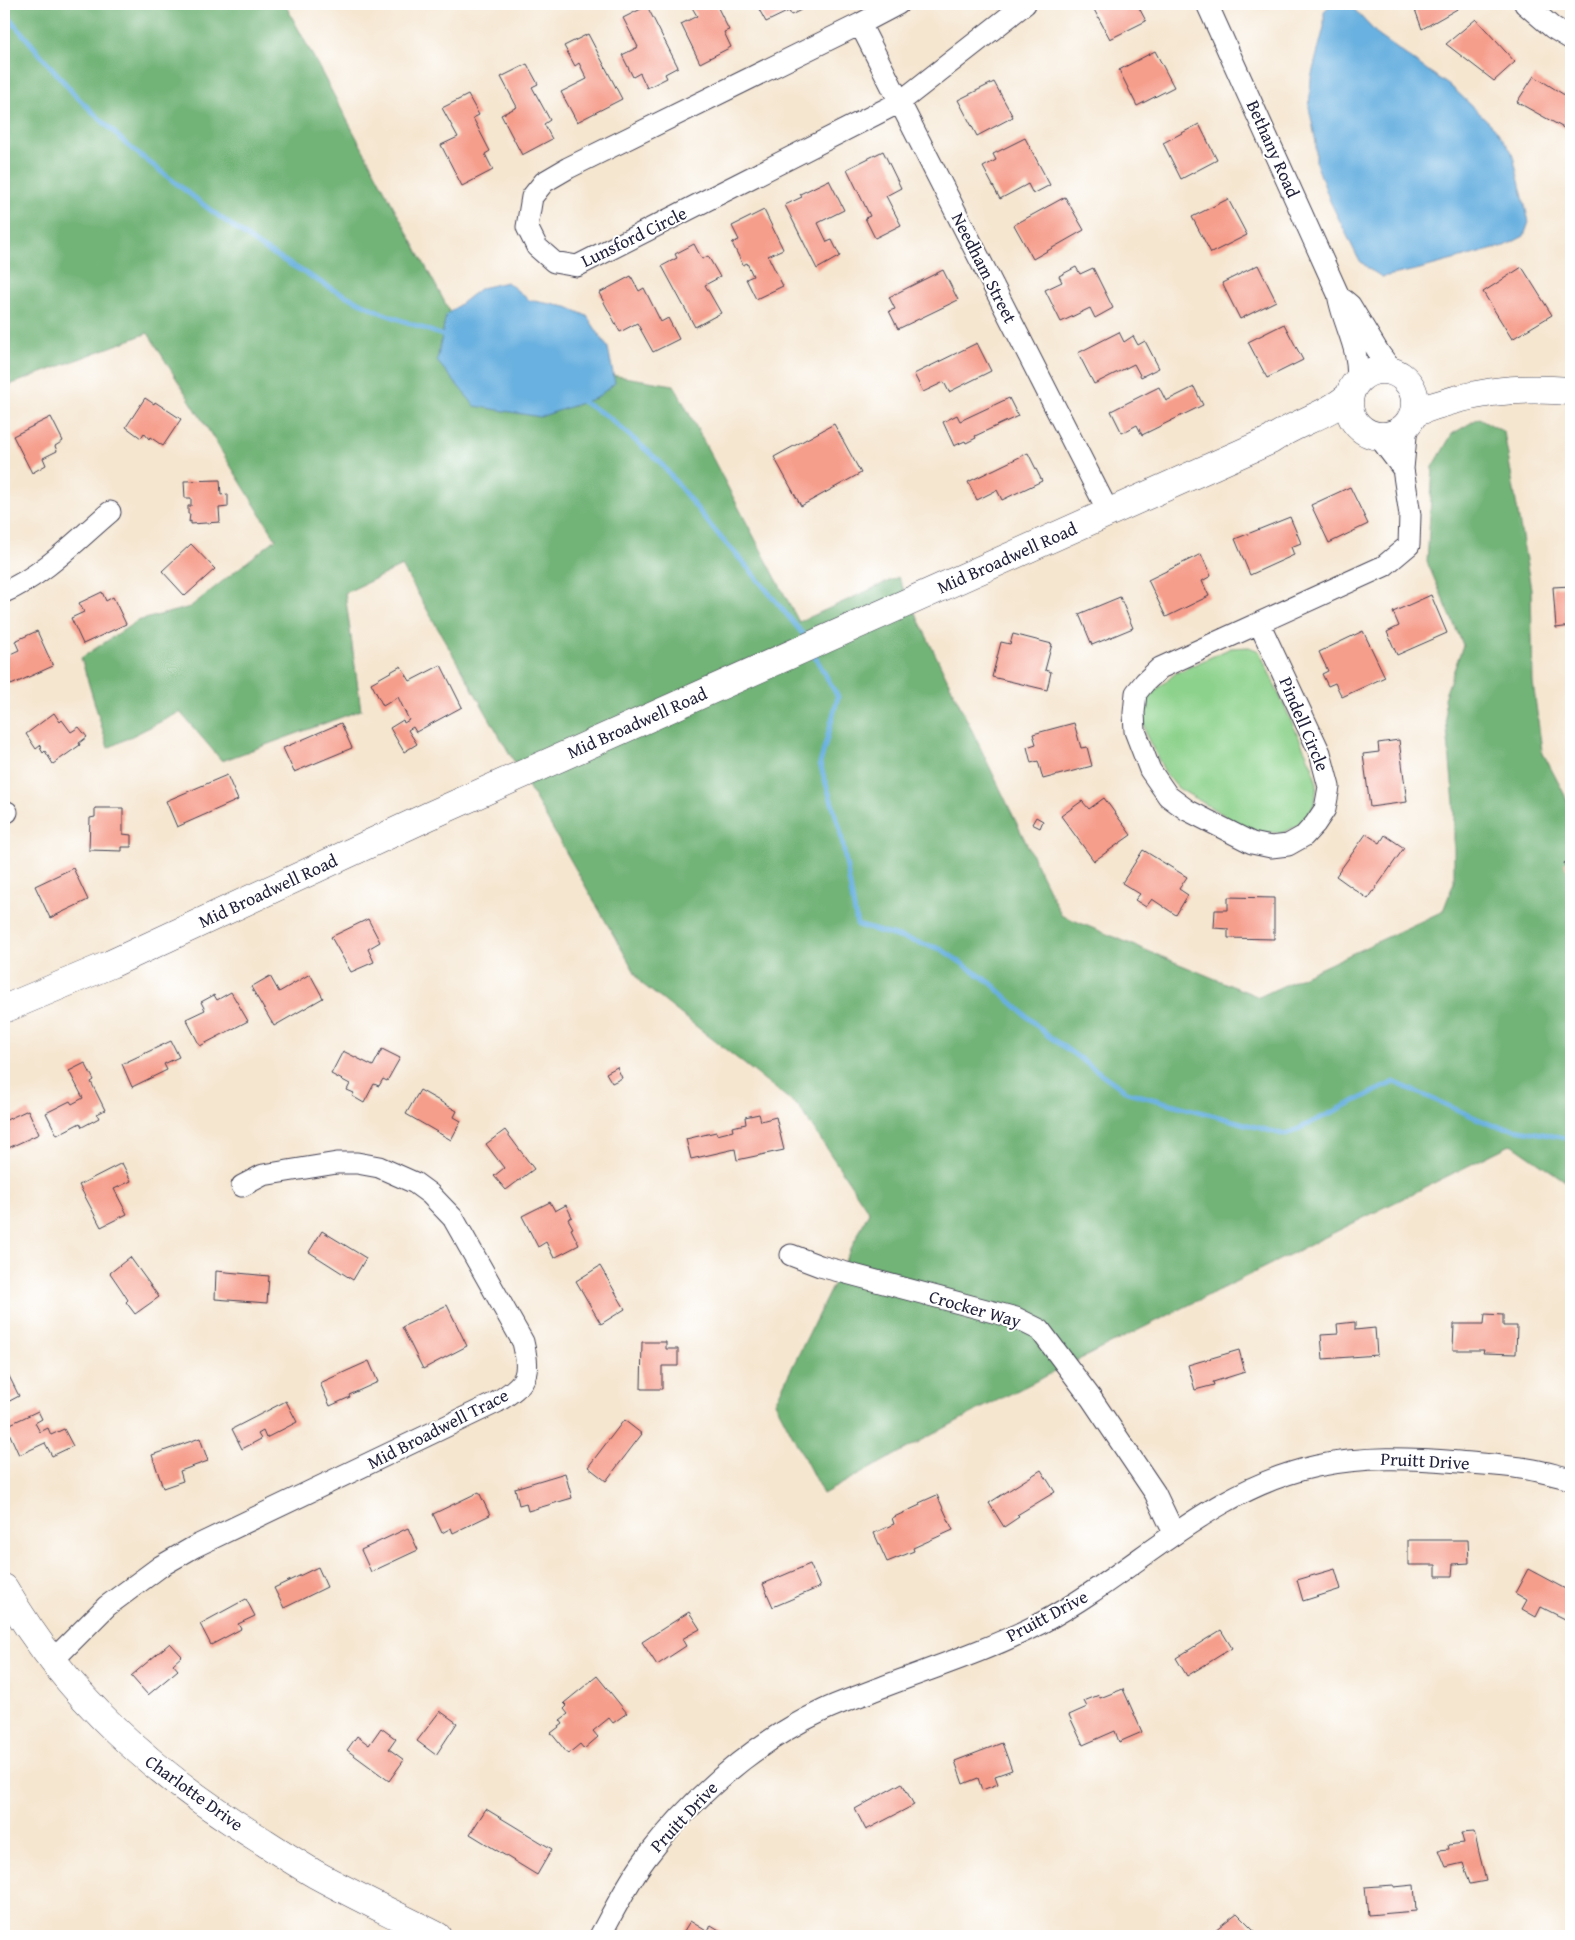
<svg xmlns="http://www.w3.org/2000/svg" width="1575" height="1940" viewBox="0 0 1575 1940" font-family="'Gentium Book Plus',serif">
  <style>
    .green { fill: #8dd28c; stroke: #587a64 }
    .forest { fill: #72b478; stroke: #4a6b5a }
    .water { fill: #69b1e0; stroke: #466a8e }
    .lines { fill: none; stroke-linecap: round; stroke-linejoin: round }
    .stream { stroke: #69b1e0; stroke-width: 5 }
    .building { fill: #f69e8c }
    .street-casing { stroke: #423f51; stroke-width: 23 }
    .secondary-casing { stroke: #423f51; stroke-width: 29 }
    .street { stroke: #fff; stroke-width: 21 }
    .secondary { stroke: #fff; stroke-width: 28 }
    .labels { text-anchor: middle; stroke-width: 4; stroke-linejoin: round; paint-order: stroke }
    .street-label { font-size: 18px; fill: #22223b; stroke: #fff }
  </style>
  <rect width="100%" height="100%" fill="#fff"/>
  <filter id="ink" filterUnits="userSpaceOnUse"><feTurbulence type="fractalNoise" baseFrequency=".02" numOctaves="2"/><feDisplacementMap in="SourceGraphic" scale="10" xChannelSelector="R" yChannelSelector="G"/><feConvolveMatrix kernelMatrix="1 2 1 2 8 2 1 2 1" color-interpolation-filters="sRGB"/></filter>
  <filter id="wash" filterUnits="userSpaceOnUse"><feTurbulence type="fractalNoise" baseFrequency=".0096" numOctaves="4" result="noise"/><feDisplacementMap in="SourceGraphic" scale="20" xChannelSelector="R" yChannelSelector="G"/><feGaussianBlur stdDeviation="1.12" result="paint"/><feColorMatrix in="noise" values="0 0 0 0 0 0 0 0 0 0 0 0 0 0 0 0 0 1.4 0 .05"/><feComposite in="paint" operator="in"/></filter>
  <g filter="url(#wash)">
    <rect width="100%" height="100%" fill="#f5e6d0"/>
    <!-- green -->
    <path class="green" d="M1249,647L1259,651L1312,766L1317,784L1315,803L1310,812L1295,827L1282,833L1261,832L1248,829L1178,788L1166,774L1146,735L1143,715L1146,702L1158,688L1176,673L1231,648Z"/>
    <!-- forest -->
    <path class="forest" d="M4,4H285L472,353L674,385L799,622L898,577L1061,915L1259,997L1443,911L1454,882V803L1444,698L1463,645L1427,562L1433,467L1452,434L1479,418L1504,432L1531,589L1533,682L1542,751L1571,807V1185L1512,1144L976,1411L823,1494L775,1402L869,1212L799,1107L641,983L402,566L345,593L361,710L222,761L180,712L108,748L81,658L137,621L190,607L276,539L148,333L4,387Z"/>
    <!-- water -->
    <path class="water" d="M1332,4L1352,7L1379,36L1454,89L1494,127L1512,152L1529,222L1524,236L1505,246L1416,270L1382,277L1369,269L1359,260L1330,201L1316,163V143L1309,107L1311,78L1324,27V11Z
      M507,282L529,300L567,307L587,316L608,348L615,383L596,398L540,417L475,406L437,361L446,315L481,288Z"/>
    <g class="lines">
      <!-- stream -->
      <path class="stream" d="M4,12L75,95L126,144L209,209L261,247L332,289L382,313L447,337
        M578,399L607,416L660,462L715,531L750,570L802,633
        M813,653L838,697L820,764L840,829L857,925L941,949L991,983L1047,1035L1127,1092L1286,1135L1394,1082L1492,1125L1571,1139"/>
    </g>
    <g id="blocks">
      <!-- building -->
      <path class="building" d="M690,4H716L729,30L724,32L731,47L700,63L681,24L697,16Z
        M756,4H798L801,10L791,15L789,11L766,22Z
        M1091,4H1137L1146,21L1110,39Z
        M1413,4H1458L1459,8L1422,29Z
        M647,6L678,67L665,74L667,78L647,88L640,73L633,77L622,55L638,47L623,18Z
        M1476,19L1515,62L1494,81L1446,44Z
        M588,34L622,99L577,122L561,92L587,79L579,63L575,66L564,46Z
        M1155,51L1174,87L1137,106L1119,70Z
        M527,64L538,84L532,87L550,120L544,124L552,139L522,155L501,115L517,107L501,77Z
        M1534,76L1571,99V132L1517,102Z
        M994,82L1013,117L977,136L958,100Z
        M468,95L479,115L473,118L490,151L485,154L493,170L462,186L441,145L458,137L442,108Z
        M1199,124L1217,160L1181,179L1163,143Z
        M1025,138L1050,185L1033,194L1028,184L1000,199L983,167L996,160L993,154Z
        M883,151L901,188L886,196L901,225L875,238L865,218L870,216L847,169Z
        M829,180L844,210L818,223L827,242L832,240L840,256L817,269L785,205L802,197L800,194Z
        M1065,197L1084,230L1033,259L1014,225Z
        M1228,199L1247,235L1211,253L1192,217Z
        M764,210L783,249L768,256L783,286L756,299L746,279L753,276L747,263L743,265L732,243L739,240L732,226Z
        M694,244L702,259L708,256L720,277L705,285L721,313L695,327L662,266L677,258L675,254Z
        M1258,265L1276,301L1240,319L1222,283Z
        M1076,267L1080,274L1093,268L1113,308L1095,318L1090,308L1061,322L1045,290L1062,282L1059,276Z
        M1522,267L1552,315L1512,339L1483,292Z
        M943,270L958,300L898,329L889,311L895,309L889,297Z
        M631,276L639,291L644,288L661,322L668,318L679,339L653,352L637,323L620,332L599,293Z
        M1284,324L1303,360L1267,378L1248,342Z
        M1119,332L1124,342L1133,336L1138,345L1145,341L1159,368L1141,377L1134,364L1094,384L1078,353Z
        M977,343L991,371L949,392L944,382L923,392L914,374Z
        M1159,387L1166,401L1194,387L1203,405L1142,435L1137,425L1122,433L1111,411Z
        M145,398L154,404L155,402L181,419L163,446L150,437L149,439L144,433L141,438L126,427Z
        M1009,398L1018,416L975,436L976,438L966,443L965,441L954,446L943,422L957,415L960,421Z
        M51,417L63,441L55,446L57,451L43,458L46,465L32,473L13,436Z
        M834,424L861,473L801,506L774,457Z
        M1028,453L1042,481L1002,500L997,490L977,500L968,482Z
        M220,480L221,495L228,494V507L219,508L220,522L191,524V521L189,522L190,514H188V506H191V498H185L184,481Z
        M1350,487L1368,524L1329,543L1311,505Z
        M1290,517L1301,543L1291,547L1294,555L1250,575L1235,539Z
        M191,544L215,569L185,596L162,571Z
        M1201,554L1211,576L1202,581L1209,596L1166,617L1148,580Z
        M1571,586V626L1556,628L1553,587Z
        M102,592L106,601L113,597L126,624L83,644L71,618L84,612L79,603Z
        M1431,595L1447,633L1397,655L1387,632L1399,626L1393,612Z
        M1120,597L1133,628L1092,645L1079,614Z
        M37,631L53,666L11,685L4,670V657L19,650L15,641Z
        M1363,631L1385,677L1342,697L1335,683L1328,686L1322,674L1328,671L1319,652Z
        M1013,634L1052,644L1045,670L1051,672L1047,690L992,677L1001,642L1010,644Z
        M441,665L462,707L416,732L413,727L408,730L417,744L404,752L390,728L403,720L404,723L409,720L398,697L383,706L371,683L401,666L410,681Z
        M54,713L60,722L62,720L71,732L79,727L87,737L79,743L80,745L53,764L45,751L43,753L40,748L42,747L41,745L36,749L26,734Z
        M341,723L352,748L294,772L283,748Z
        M1074,723L1081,748L1087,747L1092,766L1043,779L1038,761L1031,763L1027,747L1036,744L1033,734Z
        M1399,740L1407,802L1370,807L1363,754L1379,752L1378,743Z
        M227,775L238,800L177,827L166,801Z
        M1104,798L1131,835L1094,861L1061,816L1082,801L1089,809Z
        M95,808H123V834L131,835V847H122V851L89,850L90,818L95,817Z
        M1036,817L1043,821L1040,828L1032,824Z
        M1366,834L1380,843L1385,835L1404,848L1368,899L1336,876Z
        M1143,850L1187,877L1179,889L1188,895L1176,915L1152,899L1146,907L1135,900L1140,894L1122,883Z
        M1571,859V880L1564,863Z
        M73,868L88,900L50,918L35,886Z
        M1228,897L1274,898V939L1228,938V929L1214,928L1215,910H1228Z
        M368,919L380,942L368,949L374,962L351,972L331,937Z
        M310,974L323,998L274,1026L251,987L270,976L279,992Z
        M231,992L248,1021L200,1046L186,1019L205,1010L201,1002L214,995L217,1000Z
        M171,1041L179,1057L164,1064L167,1070L132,1087L122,1064Z
        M382,1049L400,1058L387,1081L383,1079L379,1086L374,1084L364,1103L352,1096L354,1093L347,1090L350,1084L331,1074L343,1051L373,1066Z
        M85,1063L94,1080L91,1082L105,1110L97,1114L99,1118L82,1127L80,1123L57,1135L46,1113L70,1101L72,1104L83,1098L69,1071Z
        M617,1067L622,1078L612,1083L606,1073Z
        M420,1090L457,1111L454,1117L461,1121L451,1140L406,1114Z
        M28,1110L39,1134L4,1150V1121Z
        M759,1114L761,1121L776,1117L784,1150L737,1160L735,1149L691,1159L686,1139L716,1132L717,1135L733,1131L732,1127L746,1124L745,1117Z
        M505,1130L534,1169L506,1190L494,1176L504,1168L486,1144Z
        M122,1163L131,1181L114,1189L127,1214L101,1227L79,1185Z
        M550,1202L555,1211L566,1205L572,1217L568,1219L573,1228L571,1229L579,1245L554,1258L546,1242L538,1247L522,1216Z
        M322,1231L366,1258L353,1280L309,1252Z
        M130,1257L159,1297L135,1314L126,1302L128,1300L121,1289L110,1273Z
        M600,1266L625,1309L601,1324L576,1281Z
        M216,1271L269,1276L267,1303L215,1299Z
        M447,1305L467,1346L423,1369L402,1327Z
        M1485,1314L1503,1315V1326H1517L1516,1354L1483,1353L1484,1350H1453L1454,1324H1484Z
        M1355,1322V1330L1375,1328L1377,1355L1323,1359L1321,1335L1338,1334L1337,1324Z
        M642,1342H666V1349H678V1366H662V1389H641Z
        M1239,1350L1245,1372L1213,1382L1214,1385L1195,1390L1188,1365Z
        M369,1361L378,1382L349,1395L350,1397L330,1406L320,1383Z
        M4,1366L19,1396L4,1404Z
        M286,1401L297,1422L266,1438L263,1431L258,1434L261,1439L242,1449L232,1429Z
        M38,1411L42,1419L35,1423L40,1432L48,1428L51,1435L64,1429L73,1446L52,1456L45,1443L19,1455L6,1426Z
        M624,1420L642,1434L606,1481L588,1467Z
        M200,1438L208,1461L180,1471L183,1481L163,1488L152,1455Z
        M1041,1470L1055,1492L1017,1515L1019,1517L1004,1527L989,1503Z
        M565,1473L572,1498L528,1511L526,1503L519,1505L515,1488Z
        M479,1492L490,1515L453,1533L451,1528L442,1533L433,1514Z
        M937,1495L953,1530L913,1548L914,1551L887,1562L874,1533L894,1524L892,1518L920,1505L919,1503Z
        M408,1528L418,1550L371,1572L361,1550Z
        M1408,1540H1468L1469,1563L1453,1564L1452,1576H1436V1565H1408Z
        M810,1564L820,1587L773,1607L763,1584Z
        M318,1567L327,1587L284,1608L274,1588Z
        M1335,1569L1341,1589L1303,1601L1297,1580Z
        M1528,1569L1571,1592V1608L1565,1619L1541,1607L1536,1617L1522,1609L1527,1600L1515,1593Z
        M246,1599L255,1616L238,1624L241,1629L211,1645L200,1624Z
        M689,1612L700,1629L682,1639L686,1646L657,1665L642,1642Z
        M1221,1630L1232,1648L1187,1676L1176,1658Z
        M170,1643L182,1656L173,1664L178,1670L148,1695L131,1676Z
        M597,1676L627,1713L613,1723L609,1718L593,1731L598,1737L584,1749L580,1744L568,1754L551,1733L563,1724L560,1720L568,1714L564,1709L567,1706L564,1703Z
        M1123,1689L1142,1732L1119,1742L1115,1731L1083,1745L1069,1715L1087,1707L1084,1701L1099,1695L1100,1698Z
        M440,1711L457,1723L436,1755L417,1741Z
        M381,1728L396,1739L389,1749L404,1760L389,1781L347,1750L357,1736L369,1745Z
        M1002,1743L1012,1770L995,1776L998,1784L982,1790L978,1778L963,1784L955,1761Z
        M902,1783L914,1805L866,1830L855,1809Z
        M486,1809L552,1849L537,1875L470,1834Z
        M1474,1832L1486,1881L1470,1884L1463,1863L1446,1867L1439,1850L1449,1849L1448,1845L1464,1843L1461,1833Z
        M1394,1885V1887L1414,1885L1416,1911L1368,1915L1365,1887Z
        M1237,1913L1260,1936H1221L1215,1930Z
        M690,1921L708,1932L711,1925L724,1933L722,1936H681Z"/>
    </g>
  </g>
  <g filter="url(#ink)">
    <use href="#blocks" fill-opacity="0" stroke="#423f51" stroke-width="1"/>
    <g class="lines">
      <defs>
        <path id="street" d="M898,4L860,24L568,168L544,182L532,197L527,227L537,247L554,262L577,266L900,102L1025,4
          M1207,4L1338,294C1343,325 1361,350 1357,381
          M1525,4L1553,28L1571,39
          M860,24L1109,513
          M1344,300L1350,305L1379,353L1393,372
          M1378,436L1403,469
          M4,592C43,576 78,539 110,512
          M1259,623L1320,753L1329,787L1325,809L1315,824L1304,836L1288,845L1271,847L1252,843L1187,810L1168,796L1150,770L1135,731L1134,713L1136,693L1145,682L1160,668L1259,623L1384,566L1409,545L1410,515L1403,469L1407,425
          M4,811L7,812
          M791,1255L820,1266L1016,1318L1040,1330L1091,1398L1155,1493L1174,1533
          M52,1661L107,1606L161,1566L194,1547L497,1402C527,1383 531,1376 523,1342L453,1218L430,1194L415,1183L379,1167L357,1163H337L263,1175L242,1186
          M600,1936C614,1910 628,1882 646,1858C694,1796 753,1743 824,1710C841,1702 860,1696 877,1689C932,1668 989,1650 1041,1623C1135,1573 1209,1489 1317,1466C1364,1456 1411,1458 1459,1462C1479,1464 1500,1465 1521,1468C1538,1470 1555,1475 1571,1479"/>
        <path id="secondary" d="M1349 403a33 33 0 1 1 66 0a33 33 0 1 1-66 0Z
          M1414,413C1470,392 1512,386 1571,391
          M4,1009L111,964L429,816L1271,440C1296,422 1327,416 1350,395
          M4,1588C68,1699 155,1775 264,1842C281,1853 298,1864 315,1874C355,1896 396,1915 437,1936"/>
      </defs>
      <!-- street casing -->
      <use href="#street" class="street-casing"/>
      <!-- secondary casing -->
      <use href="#secondary" class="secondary-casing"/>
      <!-- street -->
      <use href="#street" class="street"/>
      <!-- secondary -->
      <use href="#secondary" class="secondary"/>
    </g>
  </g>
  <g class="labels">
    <!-- street labels -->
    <g class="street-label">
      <text transform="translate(1273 149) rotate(66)" y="6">Bethany Road</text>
      <text transform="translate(634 237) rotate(-26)" y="6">Lunsford Circle</text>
      <text transform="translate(984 268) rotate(63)" y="6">Needham Street</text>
      <text transform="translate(1007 558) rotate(-24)" y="6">Mid Broadwell Road</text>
      <text transform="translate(637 723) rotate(-24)" y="6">Mid Broadwell Road</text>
      <text transform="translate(1304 724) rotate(67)" y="6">Pindell Circle</text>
      <text transform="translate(268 891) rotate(-25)" y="6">Mid Broadwell Road</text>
      <text transform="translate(975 1309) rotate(16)" y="6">Crocker Way</text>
      <text transform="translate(438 1429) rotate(-27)" y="6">Mid Broadwell Trace</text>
      <text transform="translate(1425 1461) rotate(3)" y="6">Pruitt Drive</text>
      <text transform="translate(1047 1616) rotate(-28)" y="6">Pruitt Drive</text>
      <text transform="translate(194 1793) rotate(36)" y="6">Charlotte Drive</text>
      <text transform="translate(684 1817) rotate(-47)" y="6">Pruitt Drive</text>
    </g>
  </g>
  <!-- margin -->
  <rect width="1575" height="1940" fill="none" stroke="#fff" stroke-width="20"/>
</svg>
